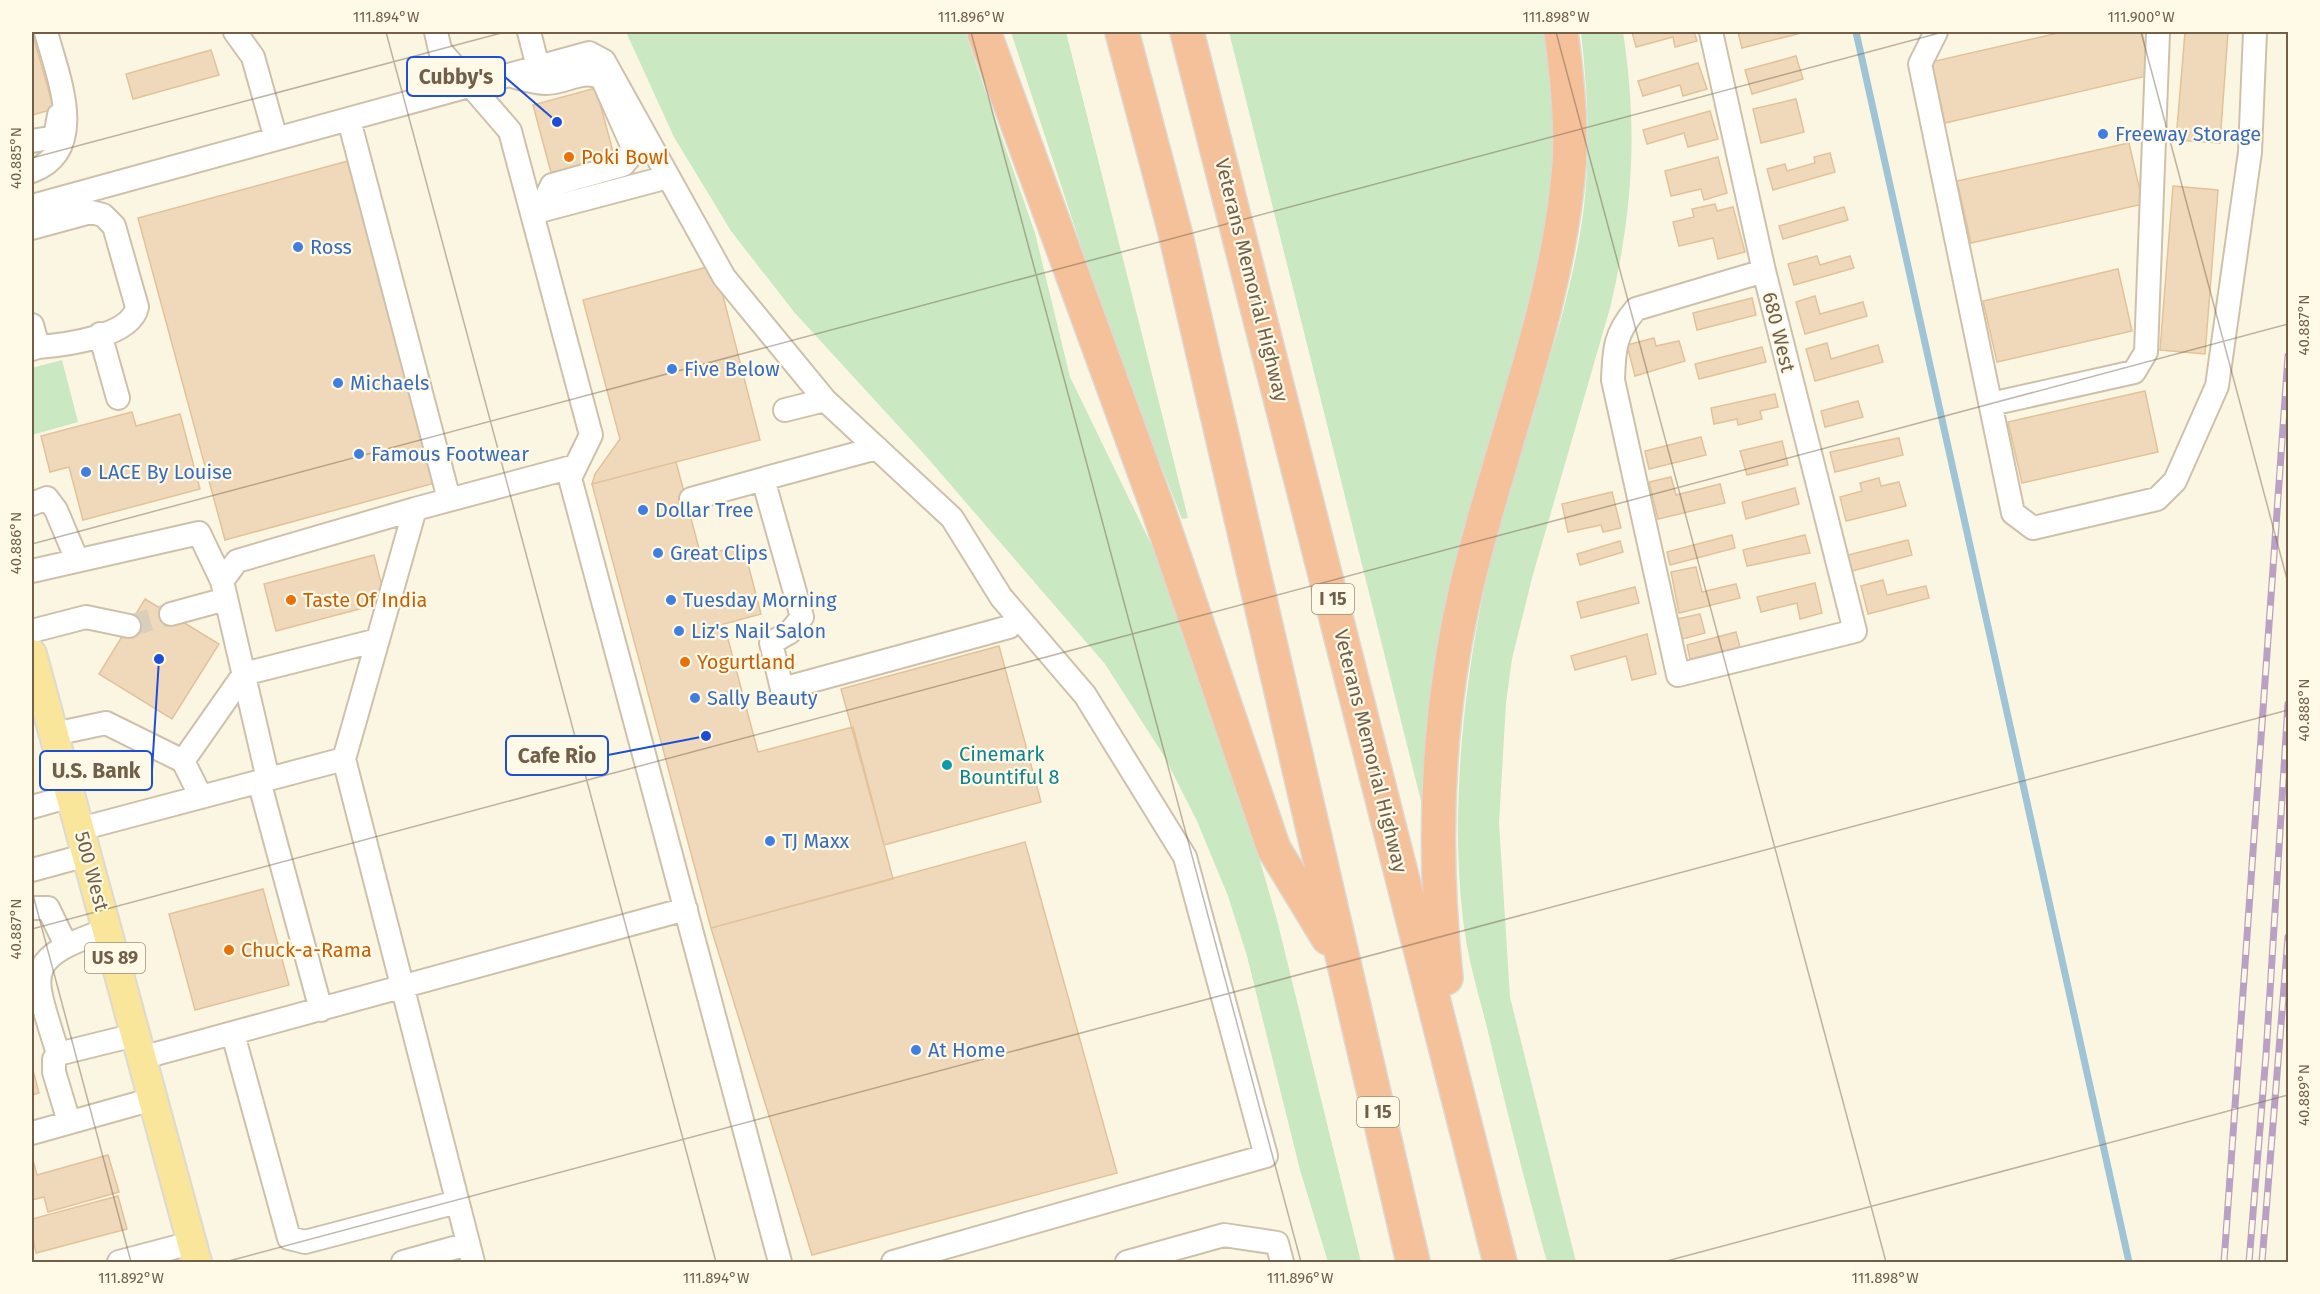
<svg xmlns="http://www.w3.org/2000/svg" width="2320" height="1294" viewBox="0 0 2320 1294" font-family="'Fira Sans',sans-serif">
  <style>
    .green { fill: #cae8c1 }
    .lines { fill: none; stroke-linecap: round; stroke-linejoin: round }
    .stream { stroke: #9ec4d6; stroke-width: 7 }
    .building { fill: #f0d9ba; stroke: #e2c29b; stroke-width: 1.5 }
    .minor-tunnel { stroke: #d9d0bc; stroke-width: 22; stroke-dasharray: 22 11; stroke-linecap: butt }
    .minor-casing { stroke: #cec1ac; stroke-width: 26 }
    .major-casing { stroke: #ddd9d3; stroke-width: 32 }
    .highway-casing { stroke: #ddd9d3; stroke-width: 36 }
    .minor { stroke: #fff; stroke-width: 22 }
    .major { stroke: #f9e69b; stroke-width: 28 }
    .highway { stroke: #f5c19a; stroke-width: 33 }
    .rail-casing { stroke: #baa1c4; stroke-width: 7 }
    .rail { stroke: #fffae8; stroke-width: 4.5; stroke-dasharray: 14; stroke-linecap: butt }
    .ticks { fill: none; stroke: #725f49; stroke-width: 1.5; stroke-opacity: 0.45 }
    .shop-dot { fill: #3f7fe0; stroke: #fffae8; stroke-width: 2 }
    .food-dot { fill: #e8710a; stroke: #fffae8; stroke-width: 2 }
    .culture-dot { fill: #0f9aa8; stroke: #fffae8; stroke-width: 2 }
    .labels { text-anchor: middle; stroke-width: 4.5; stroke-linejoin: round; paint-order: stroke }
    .shield { fill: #fffae8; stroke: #9c8e79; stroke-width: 1.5 }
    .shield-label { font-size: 18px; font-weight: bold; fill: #725f49 }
    .shop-label { font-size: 20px; fill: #366cbe; stroke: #fffae8; text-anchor: start }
    .food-label { font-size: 20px; fill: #c56008; stroke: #fffae8; text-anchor: start }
    .street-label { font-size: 20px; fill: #725f49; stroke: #fffae8 }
    .culture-label { font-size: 20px; fill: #0d838f; stroke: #fffae8; text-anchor: start }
    .leader { fill: none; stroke: #1d4ed8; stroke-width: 2 }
    .callout-dot { fill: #1d4ed8; stroke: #fffae8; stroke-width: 2 }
    .callout { fill: #fffae8; stroke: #1d4ed8; stroke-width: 2 }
    .callout-label { font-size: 21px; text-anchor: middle; font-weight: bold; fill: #725f49 }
    .neatline { fill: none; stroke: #725f49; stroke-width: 2 }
    .ticks-label { font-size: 15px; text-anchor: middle; fill: #725f49 }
  </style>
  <rect width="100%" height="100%" fill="#fbf6e2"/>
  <!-- green -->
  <path class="green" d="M626,32H965L1035,233L1070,377L1168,579L1232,763L1277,920L1361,1262H1328L1300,1170L1247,956L1228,896L1197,821L1164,756L1105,664L925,455L794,312L731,231L674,137Z
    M1011,32H1066L1188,518L1182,519L1134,396L1079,240Z
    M1229,32H1551L1556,58L1553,234L1424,813Z
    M1581,32H1623C1638,129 1633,212 1610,308L1532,578L1512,659L1506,703L1499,823L1510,997L1576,1262H1547C1526,1187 1507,1112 1489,1036C1480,998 1467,958 1463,919C1449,804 1466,662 1493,549C1517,447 1559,349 1578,245C1592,174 1589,103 1581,32Z
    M62,360L78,422L32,435V368Z"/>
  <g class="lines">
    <!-- stream -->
    <path class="stream" d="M1856,32L2129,1262"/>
  </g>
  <!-- building -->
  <path class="building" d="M32,32L54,109L32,115Z
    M1632,32H1694L1697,41L1675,47L1673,37L1636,47Z
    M1738,32H1805L1742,48Z
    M2063,32H2142L2151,75L1945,123L1931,62Z
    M2185,32H2228L2220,143L2176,140Z
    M211,50L219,75L133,99L126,74Z
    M1796,56L1803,79L1752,94L1745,70Z
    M1698,63L1707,89L1683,96L1680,85L1643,96L1638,81Z
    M596,88L616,163L553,180L533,105Z
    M1796,99L1804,132L1761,143L1753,109Z
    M1710,111L1718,139L1688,147L1684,133L1647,144L1643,130Z
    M2129,143L2143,204L1971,243L1957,181Z
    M1830,153L1835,172L1773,190L1767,169L1785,164L1787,171L1815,163L1814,157Z
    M1718,157L1727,193L1704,200L1701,189L1671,196L1665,171Z
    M348,161L435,483L225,540L138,218Z
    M2173,186L2218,190L2205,354L2160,350Z
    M1715,204L1717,211L1733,207L1745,252L1718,259L1713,238L1679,246L1673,222L1694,217L1692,209Z
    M1844,207L1848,220L1783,239L1779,226Z
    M1817,256L1820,265L1850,256L1854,268L1794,285L1788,264Z
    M715,265L760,440L592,484L595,474L620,439L583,300Z
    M2118,269L2132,331L1997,362L1983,301Z
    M1815,296L1820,314L1863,302L1867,316L1805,334L1796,302Z
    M1752,298L1756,315L1697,330L1693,313Z
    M1654,338L1656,346L1679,341L1685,361L1635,376L1627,345Z
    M1827,343L1831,359L1878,345L1883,362L1815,381L1806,349Z
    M1762,347L1766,362L1699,379L1695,364Z
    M2145,391L2158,452L2022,483L2008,422Z
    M1775,394L1778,407L1760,411L1762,419L1738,425L1737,419L1714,424L1711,408Z
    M1858,401L1863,417L1825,427L1821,411Z
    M132,412L136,426L180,414L200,489L83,520L69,467L50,472L41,436Z
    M1701,437L1706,455L1649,469L1645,451Z
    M1899,438L1903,455L1835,472L1830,452Z
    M1782,441L1788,465L1747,475L1740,451Z
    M676,462L701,556L743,545L761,614L724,624L758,752L853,727L893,879L711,928L592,484Z
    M1671,477L1676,495L1720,484L1725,503L1658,519L1649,482Z
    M1879,478L1881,486L1899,482L1906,506L1846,521L1840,497L1862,491L1860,483Z
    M1795,488L1799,504L1746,519L1742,502Z
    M1612,492L1621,528L1603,532L1601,525L1568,532L1562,504Z
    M1732,535L1735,548L1670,565L1667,552Z
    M1805,535L1810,553L1747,566L1743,550Z
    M1908,540L1912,555L1852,571L1848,555Z
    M1620,541L1623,552L1580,565L1577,554Z
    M374,555L386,602L276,631L264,584Z
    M1696,567L1702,592L1736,584L1740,598L1679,613L1671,572Z
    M1883,580L1887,595L1926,586L1929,598L1868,614L1861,586Z
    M1815,583L1822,613L1800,619L1797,603L1761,612L1757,597Z
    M1635,587L1639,603L1581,618L1577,602Z
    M145,599L219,644L172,719L99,674Z
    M1700,614L1705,633L1682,639L1677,619Z
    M1736,632L1740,647L1690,659L1687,645Z
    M1647,634L1656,674L1632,680L1626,656L1575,670L1571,656Z
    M999,646L1041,802L884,845L841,689Z
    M1025,842L1117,1173L812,1255L711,928Z
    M263,889L289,985L195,1010L169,914Z
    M32,1066L39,1093L32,1095Z
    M108,1155L119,1192L48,1212L44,1197L32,1200V1157L37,1175Z
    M118,1196L127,1229L36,1253L32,1234V1219Z"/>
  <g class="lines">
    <!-- minor-tunnel -->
    <path class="minor-tunnel" d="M129,626L171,614"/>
    <defs>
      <path id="minor" d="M235,32L253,57L276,139
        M436,32L440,50L510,131L591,435L570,478L780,1262
        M529,32L538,67
        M1711,32L1764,271L1855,631L1678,675L1613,380C1614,349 1615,333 1636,309L1764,271
        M1936,32L1920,64L2013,513L2033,528L2157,499L2175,481L2217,386L2250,152L2255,32
        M512,76C523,79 534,83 546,83C566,83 582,68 602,78L631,143L632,154L623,165L552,185L539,212
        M349,120L449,499
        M32,141L55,137L59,115
        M32,171C90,149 57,75 46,32
        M32,206L589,53L604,61L724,277L825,400L952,518L1001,597L1085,695L1185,857L1266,1156L893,1262
        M532,213L668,177
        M32,228L91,212L103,215L114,226L137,307C131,337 64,345 38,347
        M32,325L38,347L32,349
        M100,334L118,398
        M1991,404L2134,372L2146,352L2158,32
        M785,410L825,400
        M877,448L763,479L802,617L790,632L771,643L782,689L1009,627
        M691,499L763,479
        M32,504L47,498L56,510L77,560
        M32,571L199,533L222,581
        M171,614L226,599
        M32,631L86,617L129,626
        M54,734L106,723L183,761L201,797
        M344,759L473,1262
        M183,761L244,674L378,640
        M268,779L222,581L237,561L415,509
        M259,781L321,1010
        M32,807L71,796
        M80,829L344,759L415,509L576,466
        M32,870L87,855
        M32,908H48L66,945
        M233,1034L289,1238L305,1242L457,1202
        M58,1054C35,975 17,960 107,930
        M141,1058L686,909
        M69,1122L54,1072V1059L58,1054L135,1035
        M32,1133L153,1099
        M119,1262L191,1243
        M403,1262L468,1244
        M1127,1262L1224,1235L1277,1243L1282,1262"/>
      <path id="major" d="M32,654L197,1262"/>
      <path id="highway" d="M984,32L1159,512L1274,849L1328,938
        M1122,32L1175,232L1413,1262
        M1187,32L1500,1262
        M1446,978C1432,846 1436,718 1466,589C1498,451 1558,308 1569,166C1572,122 1567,76 1561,32"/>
    </defs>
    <!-- minor casing -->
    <use href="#minor" class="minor-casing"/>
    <!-- major casing -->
    <use href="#major" class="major-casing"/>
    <!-- highway casing -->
    <use href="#highway" class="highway-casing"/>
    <!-- minor -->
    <use href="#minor" class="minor"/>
    <!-- major -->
    <use href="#major" class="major"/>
    <!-- highway -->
    <use href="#highway" class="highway"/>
    <defs>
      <path id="rail" d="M2224,1262L2288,356
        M2249,1262L2266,1055L2288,704
        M2262,1262L2288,937"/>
    </defs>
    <!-- rail casing -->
    <use href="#rail" class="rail-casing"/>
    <!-- rail -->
    <use href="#rail" class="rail"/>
  </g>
  <!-- ticks -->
  <path class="ticks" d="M386,32L716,1262M971,32L1301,1262M1556,32L1886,1262M2141,32L2288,583M32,158L505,32M32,544L1943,32M32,891L131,1262M32,929L2288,324M225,1262L2288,710M1663,1262L2288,1095"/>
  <!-- markers -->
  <g class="shop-dot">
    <circle cx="2103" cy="134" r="6"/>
    <circle cx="298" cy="247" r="6"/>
    <circle cx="672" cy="369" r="6"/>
    <circle cx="338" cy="383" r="6"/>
    <circle cx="359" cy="454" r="6"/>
    <circle cx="86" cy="472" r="6"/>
    <circle cx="643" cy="510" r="6"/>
    <circle cx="658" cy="553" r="6"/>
    <circle cx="671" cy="600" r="6"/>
    <circle cx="679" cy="631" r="6"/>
    <circle cx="695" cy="698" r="6"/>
    <circle cx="770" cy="841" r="6"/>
    <circle cx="916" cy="1050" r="6"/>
  </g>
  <g class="food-dot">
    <circle cx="569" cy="157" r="6"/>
    <circle cx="291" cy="600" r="6"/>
    <circle cx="685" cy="662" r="6"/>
    <circle cx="229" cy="950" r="6"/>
  </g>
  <circle class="culture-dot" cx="947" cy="765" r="6"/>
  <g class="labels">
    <!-- shield labels -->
    <g class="shield">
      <rect x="1312" y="584" width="42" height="30" rx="4.5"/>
      <rect x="85" y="943" width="60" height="30" rx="4.5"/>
      <rect x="1357" y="1097" width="42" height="30" rx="4.5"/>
    </g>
    <g class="shield-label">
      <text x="1333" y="605">I 15</text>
      <text x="115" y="964">US 89</text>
      <text x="1378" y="1118">I 15</text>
    </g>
    <!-- shop labels -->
    <g class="shop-label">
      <text x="2115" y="141">Freeway Storage</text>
      <text x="310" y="254">Ross</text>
      <text x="684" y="376">Five Below</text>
      <text x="350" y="390">Michaels</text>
      <text x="371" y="461">Famous Footwear</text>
      <text x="98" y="479">LACE By Louise</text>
      <text x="655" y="517">Dollar Tree</text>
      <text x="670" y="560">Great Clips</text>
      <text x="683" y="607">Tuesday Morning</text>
      <text x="691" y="638">Liz's Nail Salon</text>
      <text x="707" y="705">Sally Beauty</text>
      <text x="782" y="848">TJ Maxx</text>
      <text x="928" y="1057">At Home</text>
    </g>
    <!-- food labels -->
    <g class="food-label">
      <text x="581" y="164">Poki Bowl</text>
      <text x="303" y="607">Taste Of India</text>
      <text x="697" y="669">Yogurtland</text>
      <text x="241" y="957">Chuck-a-Rama</text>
    </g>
    <!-- street labels -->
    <g class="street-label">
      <text transform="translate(1252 280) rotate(76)" y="7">Veterans Memorial Highway</text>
      <text transform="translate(1779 332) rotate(76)" y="7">680 West</text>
      <text transform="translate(1371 751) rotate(76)" y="7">Veterans Memorial Highway</text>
      <text transform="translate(92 871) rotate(75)" y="7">500 West</text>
    </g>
    <!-- culture labels -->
    <g class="culture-label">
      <text x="959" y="761">Cinemark<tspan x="959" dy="23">Bountiful 8</tspan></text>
    </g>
  </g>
  <!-- callouts -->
  <path class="leader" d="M557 122L505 77M706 736L608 755M159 659L152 770"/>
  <g class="callout-dot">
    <circle cx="557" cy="122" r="6"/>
    <circle cx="706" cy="736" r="6"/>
    <circle cx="159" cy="659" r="6"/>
  </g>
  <g class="callout">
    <rect x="407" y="57" width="98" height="39" rx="6"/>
    <rect x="506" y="736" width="102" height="39" rx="6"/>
    <rect x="40" y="751" width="112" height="39" rx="6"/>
  </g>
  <g class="callout-label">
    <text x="456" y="84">Cubby's</text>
    <text x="557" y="763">Cafe Rio</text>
    <text x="96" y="778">U.S. Bank</text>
  </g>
  <!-- border -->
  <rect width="2320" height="1294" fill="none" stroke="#fffae8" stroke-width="66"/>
  <rect x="33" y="33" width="2254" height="1228" class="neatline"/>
  <g class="ticks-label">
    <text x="386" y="22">111.894°W</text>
    <text x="971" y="22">111.896°W</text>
    <text x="1556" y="22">111.898°W</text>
    <text x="2141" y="22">111.900°W</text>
    <text transform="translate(16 158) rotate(-90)" y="5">40.885°N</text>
    <text transform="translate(2304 325) rotate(-90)" y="5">40.887°N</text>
    <text transform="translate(16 543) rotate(-90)" y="5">40.886°N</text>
    <text transform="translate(2304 710) rotate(-90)" y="5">40.888°N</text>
    <text transform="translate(16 929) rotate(-90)" y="5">40.887°N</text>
    <text transform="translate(2304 1095) rotate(-90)" y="5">40.889°N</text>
    <text x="131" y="1283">111.892°W</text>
    <text x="716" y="1283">111.894°W</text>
    <text x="1300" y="1283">111.896°W</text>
    <text x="1885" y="1283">111.898°W</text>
  </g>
</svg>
